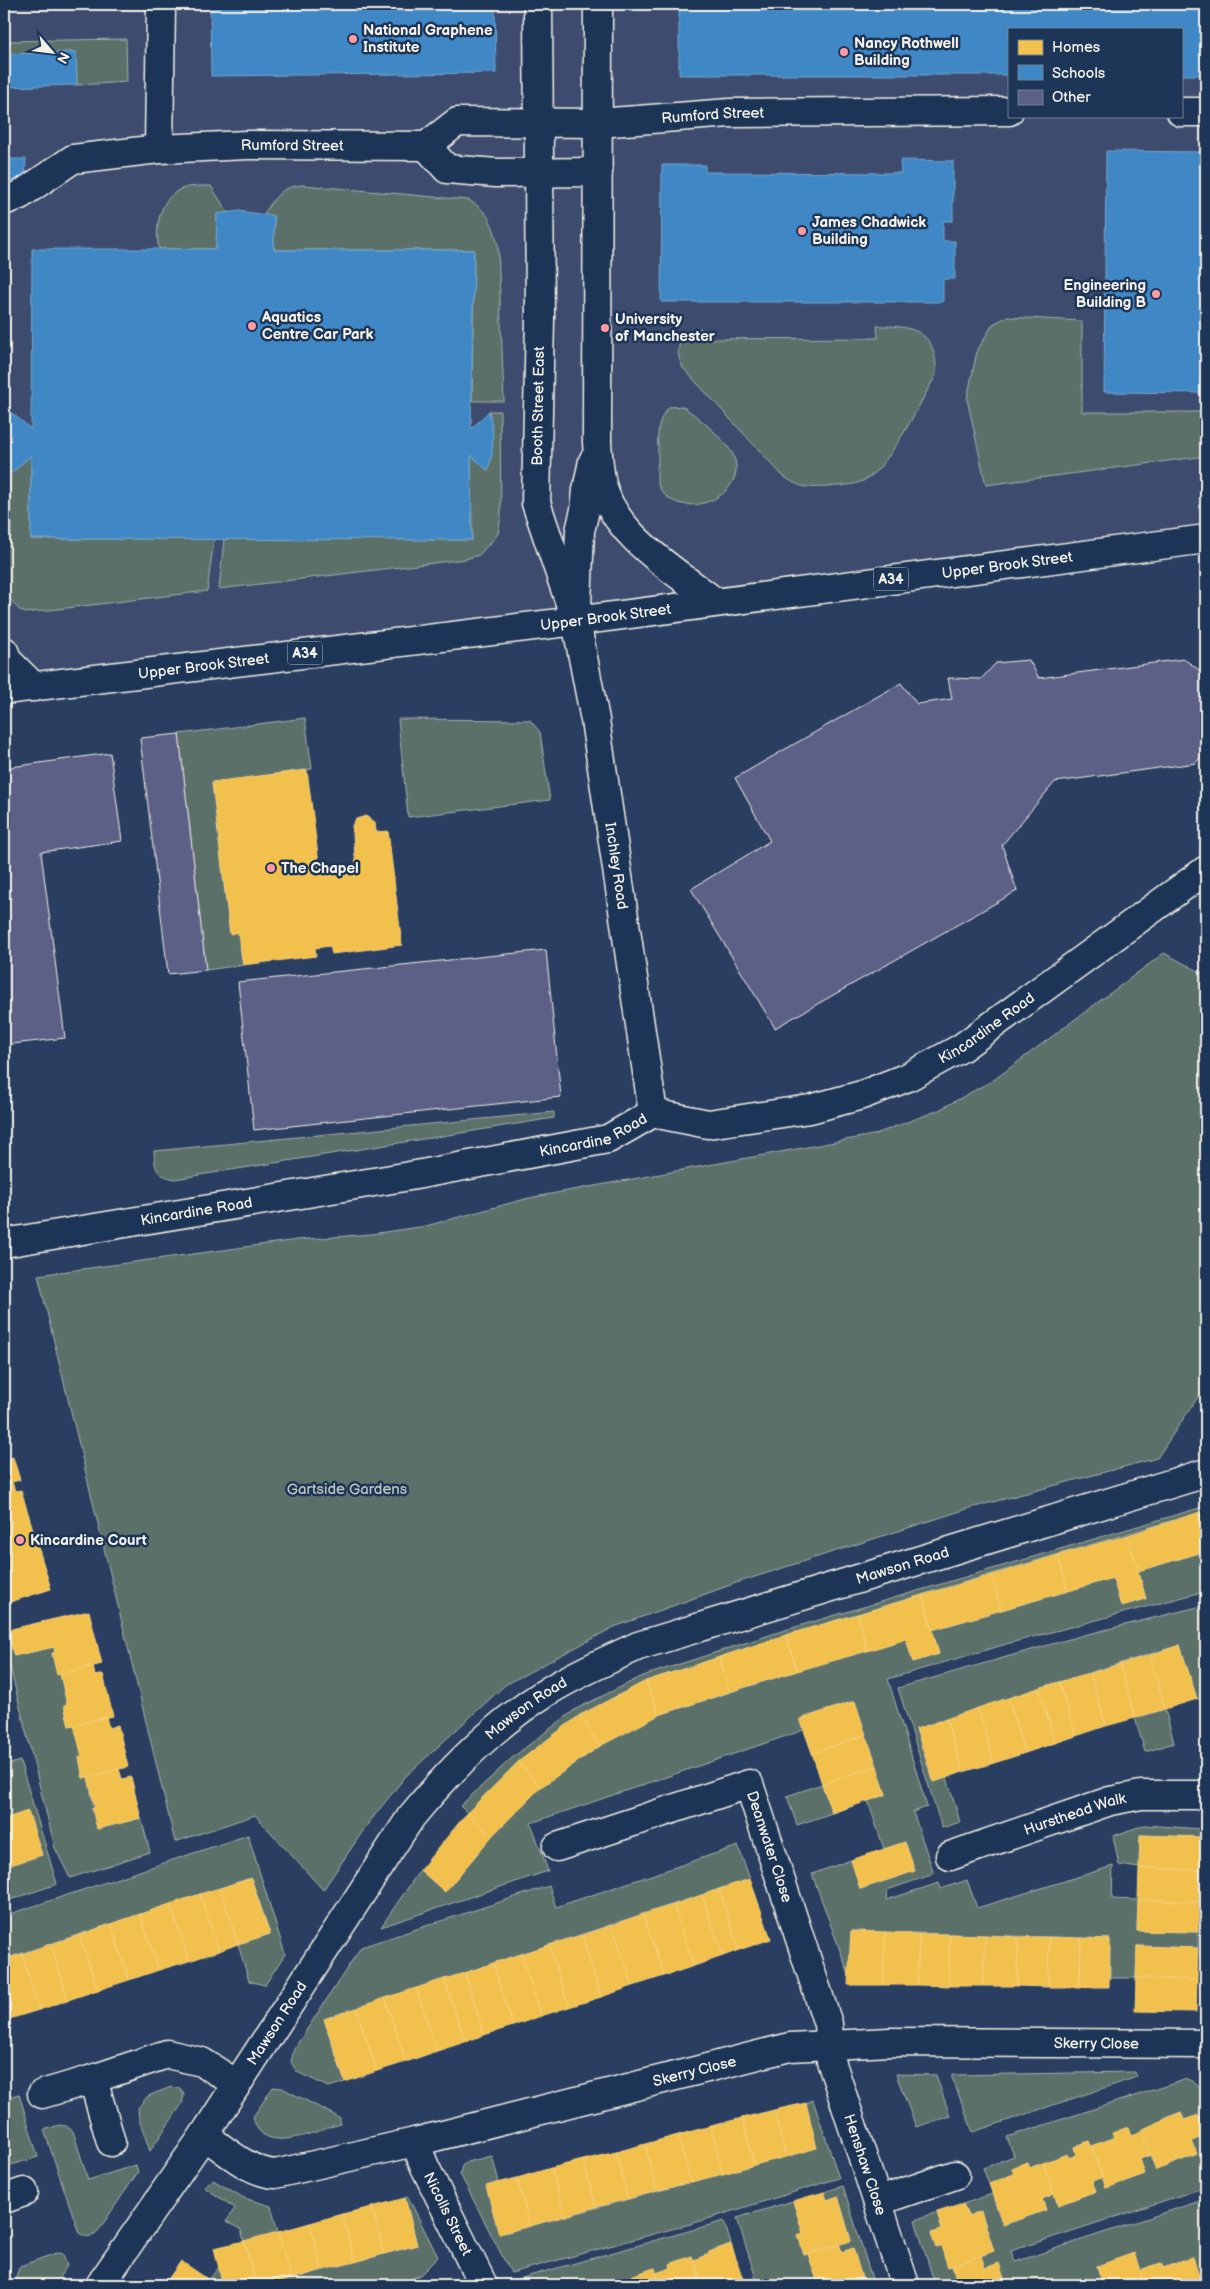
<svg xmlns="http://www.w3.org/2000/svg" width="1210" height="2289" viewBox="0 0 1210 2289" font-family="'Balsamiq Sans',sans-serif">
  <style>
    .built { fill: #3d4b6e; fill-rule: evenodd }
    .green { fill: #5c706b; stroke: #a8b0aa }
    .homes { fill: #f2c14e; stroke: #f3cf7c }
    .schools { fill: #3f88c5; stroke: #75a8d0 }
    .building { fill: #5c6187; stroke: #f4f1e8 }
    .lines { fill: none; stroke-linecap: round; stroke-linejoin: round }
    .minor-casing { stroke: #f4f1e8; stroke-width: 31 }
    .highway-casing { stroke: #f4f1e8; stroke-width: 31 }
    .minor { stroke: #1d3557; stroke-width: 28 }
    .highway { stroke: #1d3557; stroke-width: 28 }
    .poi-dot { fill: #ff9aa2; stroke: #1d3557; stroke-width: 2 }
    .labels { text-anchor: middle; stroke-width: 5; stroke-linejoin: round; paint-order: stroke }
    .shield { fill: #1d3557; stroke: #b4b9bc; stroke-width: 1 }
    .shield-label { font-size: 14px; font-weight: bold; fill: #f4f1e8 }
    .poi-label { font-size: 15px; font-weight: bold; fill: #f4f1e8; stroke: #1d3557; text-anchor: start }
    .street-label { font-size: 15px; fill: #f4f1e8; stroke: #1d3557 }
    .park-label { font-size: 15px; fill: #bfc4bc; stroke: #1d3557 }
  </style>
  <rect width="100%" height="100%" fill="#2a3e61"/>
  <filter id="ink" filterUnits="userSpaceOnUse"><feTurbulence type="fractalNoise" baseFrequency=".02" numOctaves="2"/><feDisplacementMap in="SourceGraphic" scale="10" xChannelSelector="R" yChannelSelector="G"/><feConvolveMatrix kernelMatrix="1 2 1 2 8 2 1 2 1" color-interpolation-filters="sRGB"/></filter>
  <g filter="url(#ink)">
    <!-- built -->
    <path class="built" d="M4,4H1206V540L4,692ZM1009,29H1181V116H1009Z"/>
    <!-- green -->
    <path class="green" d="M126,39L127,82L77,85L76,52L4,54V41Z
      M303,185L468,200C488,210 493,224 498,245L504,401H472L474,250H274V216L264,214C276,196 280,187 303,185Z
      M211,186L228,213L217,214L216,249H159C155,231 158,206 173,194C183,185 199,186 211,186Z
      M1007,317L1082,321V412H1206V456L986,485L967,399L977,351L993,324Z
      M877,326C914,325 938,332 936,375C920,402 891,465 865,480C854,486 840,485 827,487C806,488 798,488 781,474L683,368C672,346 681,337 701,328L702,339L878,338Z
      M682,406C696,415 728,441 734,457C749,498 678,524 659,487C655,480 658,465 658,457C658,437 655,422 669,407Z
      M489,411H500L501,516L498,534L479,555L466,559L219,589L224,539L472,540L471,455L488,470C493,449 493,432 489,411Z
      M31,455V539H214L207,591L25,613C0,601 4,564 4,537H11L10,474Z
      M305,718L312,769L212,783L230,934L238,932L243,965L206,970L179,734Z
      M398,719L530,720L540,732L550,800L408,817Z
      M1164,953L1206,975V1385L1157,1458L967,1509L736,1583L614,1627L505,1685L405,1777L367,1825L323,1890L255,1815L175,1842L38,1275L297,1240L371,1234L426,1226L529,1198L873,1135L939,1110L995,1079Z
      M554,1112V1118L175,1179C155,1175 155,1169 154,1151Z
      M1206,1506V1520L1204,1511L786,1635L646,1681L580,1715L518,1762L467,1813L460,1806L513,1757L576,1709L643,1676L785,1630Z
      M1206,1551V1591L1010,1643L888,1679L927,1807L913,1812L934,1874L887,1890L886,1900L939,1883L941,1889L967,1880L977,1908L1113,1866L1112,1899L1138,1900L1137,1931L1198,1932V1948L1137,1946L1136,1978H1110V1939L851,1931L849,1975L812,1874L851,1860L861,1889L915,1871L905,1842L884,1849L868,1801L886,1794L854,1701L801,1719L804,1730L531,1823L548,1871L381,1927L420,1870L445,1891L492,1836L541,1787L600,1746L659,1715L797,1671L906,1639L913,1662L939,1654L932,1630L1113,1578L1121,1606L1146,1599L1138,1571Z
      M1206,1605V1697L1197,1699L1180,1645L1039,1688L916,1729L933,1782L947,1778L960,1822L942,1828L898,1688L1080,1636Z
      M7,1630L14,1656L54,1647L55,1653L52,1654L57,1674H60L67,1704L69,1726L74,1725L82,1756L79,1757L83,1778L88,1777L98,1829L141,1818L150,1852L70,1878L55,1848L4,1643V1631Z
      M1165,1709L1174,1743L1145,1752L1135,1718Z
      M20,1761L57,1884L4,1902V1867L42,1855L28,1811L4,1819V1766Z
      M822,1784L832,1813L797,1825L787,1796Z
      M1144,1825L1201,1829V1837L1140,1835L1139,1868L1119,1865L1113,1836Z
      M248,1835L285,1954L265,1985L249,1981L238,1944L270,1934L251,1878L4,1959V1916Z
      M738,1846L750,1879L324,2019L345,2082L329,2087L297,2072L291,2062L294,2049L361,1947L549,1886L556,1907Z
      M1135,2072L1137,2077L973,2132L951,2075Z
      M896,2074L936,2075L950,2116L916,2127Z
      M1187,2079C1210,2087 1206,2111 1206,2134L1199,2115L1184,2120L1181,2112L1165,2118V2120L1141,2130V2132L1131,2136L1128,2127L1114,2138L1091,2146L1089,2141L1074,2147L1076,2155L1069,2158L1067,2155L1029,2168L1027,2162L1012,2168L1014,2174L989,2184L983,2168L1014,2156L1007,2137Z
      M171,2087L180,2088L184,2095L182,2104L150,2151L139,2119L138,2108L148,2096Z
      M273,2087L282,2088L340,2118V2124C315,2131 261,2158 253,2117Z
      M19,2094L38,2157L4,2167V2098Z
      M813,2100L839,2178L701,2221L511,2273L460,2174L462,2166L467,2162L492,2156L499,2182L487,2186L500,2234L816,2148L806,2103Z
      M59,2125L66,2126L73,2131L88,2180L136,2165L138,2172L96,2234C90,2238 85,2237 79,2233L44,2130Z
      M1206,2135V2187L1011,2251L1015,2262L1206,2199L1204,2285H1189L1200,2281L1192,2258L1163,2268L1161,2263L1140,2270L1097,2266L1103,2285H1006L999,2264L985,2268L981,2256L994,2251L981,2212L968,2216L963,2204L992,2194L1003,2225L1046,2210L1042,2199L1054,2194L1058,2205L1096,2191L1092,2181L1103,2177L1107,2188L1144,2174L1140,2159L1150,2155L1156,2170L1196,2155L1192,2141Z
      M213,2180L244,2198L271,2206L278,2232L244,2241L241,2230L227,2221L235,2208L204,2187Z
      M843,2186L874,2285H864L853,2249L842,2252L839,2244L851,2240L838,2197L827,2200L824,2192Z
      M408,2197L438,2257L420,2275L395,2285H268L417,2245L405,2198Z
      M793,2201L803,2233L798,2235L804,2255L808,2254L817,2280L811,2281L812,2285H758L737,2218Z
      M937,2212L942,2230L931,2233L936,2248L941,2246L948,2267L952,2266L957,2281L948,2285H935L915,2220Z
      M724,2221L731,2244L709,2252V2254L694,2260L692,2256L670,2264L671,2268L656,2273L654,2268L631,2276L632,2281L619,2285L617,2281L604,2285H518L515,2280Z
      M56,2253L63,2254L67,2266L54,2285H21L23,2281L15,2279L20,2266Z
      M219,2267L223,2285H205Z"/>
    <!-- homes -->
    <path class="homes" d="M307,770L320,871L356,865L352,825L356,819L366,816L375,823L376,832L388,831L402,945L332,954L330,946L315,948L316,956L243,965L238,932L230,934L212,782Z
      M13,1457L20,1480L12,1482L15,1491L21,1490L51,1589L4,1604V1461Z
      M1204,1511L1206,1520V1551L1138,1571L1128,1535Z
      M1128,1535L1146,1599L1121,1606L1113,1578L1068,1591L1058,1555Z
      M1058,1555L1068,1591L1001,1610L992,1575Z
      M992,1575L1001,1610L932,1630L923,1595Z
      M923,1595L939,1654L913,1662L906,1639L867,1651L858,1614Z
      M89,1611L102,1664L57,1675L52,1653H55L54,1647L14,1656L7,1630Z
      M858,1614L867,1651L797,1671L786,1635Z
      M786,1635L797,1671L729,1692L720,1657Z
      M1180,1645L1197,1699L1165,1709L1150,1655Z
      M1150,1655L1165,1709L1135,1718L1120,1664Z
      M720,1657L729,1692L659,1715L646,1681Z
      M1120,1664L1135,1718L1106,1726L1090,1673Z
      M93,1666L95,1676L103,1674L113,1716L69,1726L64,1705L67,1704L60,1674Z
      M1090,1673L1106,1726L1076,1736L1059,1682Z
      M646,1681L659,1715L600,1746L580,1715Z
      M1059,1682L1076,1736L1055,1743L1039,1688Z
      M1039,1688L1055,1743L1025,1753L1008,1698Z
      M1008,1698L1025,1753L994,1763L978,1708Z
      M855,1701L866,1735L812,1753L800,1719Z
      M978,1708L994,1763L963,1772L946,1719Z
      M580,1715L600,1746L541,1787L518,1762Z
      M106,1717L109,1728L118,1725L128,1767L83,1778L79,1757L82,1756L74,1725Z
      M946,1719L963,1772L934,1782L916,1729Z
      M866,1735L877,1766L822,1784L812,1753Z
      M518,1762L541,1787L492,1836L467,1813Z
      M877,1766L886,1795L832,1813L822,1784Z
      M119,1769L122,1779L131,1777L141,1818L97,1829L92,1808L95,1807L88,1777Z
      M28,1811L42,1855L4,1867V1819Z
      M467,1813L492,1836L445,1892L420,1870Z
      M1140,1835L1201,1837L1200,1870L1139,1868Z
      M905,1842L915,1871L860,1889L851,1860Z
      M1139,1868L1200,1870L1199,1902L1138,1900Z
      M251,1878L270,1934L238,1944L220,1888Z
      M750,1879L771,1939L739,1950L719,1889Z
      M220,1888L238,1944L219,1951L200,1894Z
      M719,1889L739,1950L723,1956L702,1895Z
      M200,1894L219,1951L189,1961L170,1904Z
      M702,1895L723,1956L694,1966L673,1905Z
      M1138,1900L1199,1902L1198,1932L1137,1931Z
      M170,1904L189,1961L159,1970L140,1914Z
      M673,1905L694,1966L664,1976L643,1914Z
      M140,1914L159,1970L129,1980L111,1924Z
      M643,1914L664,1976L633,1986L612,1925Z
      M111,1924L129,1980L98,1990L79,1935Z
      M612,1925L633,1986L601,1997L582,1935Z
      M851,1931L885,1932L883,1985H848Z
      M885,1932L919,1934L917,1985H883Z
      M919,1934H950L949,1986L917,1985Z
      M950,1934L985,1935L983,1986H949Z
      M79,1935L98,1990L68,2000L51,1944Z
      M582,1935L601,1997L569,2007L549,1945Z
      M985,1935L1018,1937L1017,1986H983Z
      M1018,1937H1049L1048,1987L1017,1986Z
      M1049,1937L1081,1938L1080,1987H1048Z
      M1081,1938L1110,1939L1109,1987H1080Z
      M51,1944L68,2000L39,2010L22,1954Z
      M549,1945L569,2007L541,2016L521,1954Z
      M1137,1946L1198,1948L1197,1980L1136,1978Z
      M22,1954L39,2010L6,2020L4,2013V1959Z
      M521,1954L541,2016L513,2026L493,1963Z
      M493,1963L513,2026L484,2035L465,1973Z
      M465,1973L484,2035L465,2042L444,1979Z
      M1136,1978L1197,1980L1196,2012L1135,2011Z
      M444,1979L465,2042L437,2051L416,1988Z
      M416,1988L437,2051L406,2062L385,1998Z
      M385,1998L406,2062L377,2071L356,2008Z
      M356,2008L377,2071L345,2082L324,2019Z
      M4,2013L10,2030L4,2033Z
      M806,2103L817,2148L786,2157L774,2110Z
      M774,2110L786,2157L754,2165L742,2118Z
      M1181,2112L1184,2120L1199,2115L1206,2135L1192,2141L1197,2154L1156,2170L1141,2130Z
      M742,2118L754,2165L723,2174L711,2126Z
      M711,2126L723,2174L691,2182L678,2135Z
      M1128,2127L1131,2136L1141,2132L1150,2155L1140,2159L1145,2174L1106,2188L1091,2146L1114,2138L1112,2133Z
      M678,2135L691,2182L657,2191L645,2144Z
      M1089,2141L1103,2177L1092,2181L1096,2191L1058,2205L1043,2163L1067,2154L1069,2158L1076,2155L1074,2147Z
      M645,2144L657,2191L628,2199L616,2152Z
      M616,2152L628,2199L596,2207L583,2160Z
      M583,2160L596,2207L565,2216L551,2168Z
      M1027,2162L1029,2168L1043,2163L1054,2194L1042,2199L1046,2210L1003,2225L989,2184L1014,2174L1012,2168Z
      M551,2168L565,2216L530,2226L517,2178Z
      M517,2178L530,2226L499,2234L486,2186Z
      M824,2192L827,2200L838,2196L851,2241L804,2255L798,2235L803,2233L793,2201Z
      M405,2198L417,2245L384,2254L372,2207Z
      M963,2204L968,2216L981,2211L994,2251L948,2267L941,2246L936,2248L931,2233L942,2230L937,2212Z
      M372,2207L384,2254L355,2262L342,2214Z
      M342,2214L355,2262L322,2270L310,2223Z
      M310,2223L322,2270L291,2279L278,2232Z
      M278,2232L291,2279L268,2285H256L244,2241Z
      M244,2241L256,2285H223L214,2248Z
      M731,2244L745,2285H703L694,2260L709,2254V2252Z
      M839,2244L842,2252L853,2248L864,2285H812L811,2281L817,2280L808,2254Z
      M1134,2253L1145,2285H1103L1097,2266Z
      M692,2256L703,2285H660L656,2273L671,2268L670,2264Z
      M981,2256L985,2268L999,2263L1006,2285H948L957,2281L952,2266Z
      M1193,2257L1201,2281L1189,2285H1145L1140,2270L1161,2263L1163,2268Z
      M181,2261L209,2280L205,2285H164Z
      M655,2268L660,2285H619L632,2281L631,2276Z"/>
    <!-- schools -->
    <path class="schools" d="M210,4H495L496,73L211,76Z
      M679,4H1206V75H1181V29H1009V75H679Z
      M76,52L77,85L4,87V54Z
      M1106,151L1206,152V393L1104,392Z
      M4,159H26L25,181L4,180Z
      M900,160L953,161V221H943V241H955V279H943V302H661L662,165H705V172L901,173Z
      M239,211L274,216V250H474L471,429L489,411L493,431L492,454L488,471L471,455L472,540L31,539V455L10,474L5,456V430L12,413L31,429L32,249H216L217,214Z"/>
    <!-- building -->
    <path class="building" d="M1184,659L1206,675V749L1196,763L1055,782L1002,845L1017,891L775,1028L691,889L770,841L735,778L901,683L917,704L952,699L948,678L981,679L996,663L1029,660L1039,678Z
      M179,734L206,970L168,974L140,738Z
      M110,753L122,841L41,852L65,1038L4,1045V768Z
      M546,950L561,1097L254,1130L238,982Z"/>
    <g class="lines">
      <defs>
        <g id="minor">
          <path id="s1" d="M538,4L540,319L536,503L576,621L595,720L653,1113"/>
          <path d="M598,4L597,442C598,456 599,471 602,484C613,535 677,572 715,602"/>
          <path d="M1181,112H1206"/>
          <path d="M426,146L447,169L496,173L598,172"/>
          <path d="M159,149L161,4"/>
          <path id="s2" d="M4,201L20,195L73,159L159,149L247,145L426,146L457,122L598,123L730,113L1009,111"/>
          <path d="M577,604L580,531L585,510L587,490L593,461"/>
          <path d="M4,651L8,661L34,687"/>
          <path id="s3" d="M4,1243L416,1175L608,1139L653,1113L708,1124L810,1109L862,1095L908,1077L961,1048L1206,870"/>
          <path id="s4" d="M557,1847L749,1784L828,2024L831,2061L905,2285"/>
          <path id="s5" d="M950,1856L1110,1801L1141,1795H1206"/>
          <path d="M93,2079L111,2142"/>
          <path d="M42,2094L93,2079L167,2054L202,2062L237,2084"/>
          <path id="s6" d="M204,2135C225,2150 249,2172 275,2174L415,2142L790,2047L890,2042L1206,2044"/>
          <path id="s7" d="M415,2142L425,2167L483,2285"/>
          <path d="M4,2199L24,2192"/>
          <path d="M879,2201L955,2175"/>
          <path id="s8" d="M100,2285L204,2135L411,1817C449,1771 492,1727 542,1695C573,1675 606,1661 638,1646L1206,1473"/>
        </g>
        <g id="highway">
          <path id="s9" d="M4,690L576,621L1206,539"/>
        </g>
      </defs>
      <!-- minor casing -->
      <use href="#minor" class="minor-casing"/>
      <!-- highway casing -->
      <use href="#highway" class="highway-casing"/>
      <!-- minor -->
      <use href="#minor" class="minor"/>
      <!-- highway -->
      <use href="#highway" class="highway"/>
    </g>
  </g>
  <!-- markers -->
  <g class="poi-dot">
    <circle cx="353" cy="39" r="5"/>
    <circle cx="844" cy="52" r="5"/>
    <circle cx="802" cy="231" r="5"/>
    <circle cx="1156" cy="294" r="5"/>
    <circle cx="252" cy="326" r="5"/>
    <circle cx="605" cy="328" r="5"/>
    <circle cx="271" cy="868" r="5"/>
    <circle cx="20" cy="1540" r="5"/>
  </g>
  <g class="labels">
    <!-- shield labels -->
    <g class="shield">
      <rect x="873.5" y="567.5" width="35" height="23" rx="4"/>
      <rect x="287.5" y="641.5" width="35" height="23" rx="4"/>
    </g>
    <g class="shield-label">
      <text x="891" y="584">A34</text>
      <text x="305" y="658">A34</text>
    </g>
    <!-- poi labels -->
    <g class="poi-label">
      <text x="363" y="35">National Graphene<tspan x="363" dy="17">Institute</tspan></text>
      <text x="854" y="48">Nancy Rothwell<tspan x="854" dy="17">Building</tspan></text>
      <text x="812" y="227">James Chadwick<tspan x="812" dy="17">Building</tspan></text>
      <text x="1146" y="290" text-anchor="end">Engineering<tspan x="1146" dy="17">Building B</tspan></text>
      <text x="262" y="322">Aquatics<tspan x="262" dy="17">Centre Car Park</tspan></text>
      <text x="615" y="324">University<tspan x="615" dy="17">of Manchester</tspan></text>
      <text x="281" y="873">The Chapel</text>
      <text x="30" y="1545">Kincardine Court</text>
    </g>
    <!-- street labels -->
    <g class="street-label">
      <text dy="5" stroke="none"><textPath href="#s2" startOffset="730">Rumford Street</textPath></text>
      <text dy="5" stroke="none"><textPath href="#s2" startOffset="301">Rumford Street</textPath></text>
      <text transform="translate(538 406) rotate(-89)" y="5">Booth Street East</text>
      <text dy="5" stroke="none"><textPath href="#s9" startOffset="1011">Upper Brook Street</textPath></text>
      <text dy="5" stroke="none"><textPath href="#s9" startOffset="606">Upper Brook Street</textPath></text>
      <text dy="5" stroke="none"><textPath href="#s9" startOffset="201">Upper Brook Street</textPath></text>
      <text dy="5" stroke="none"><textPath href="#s1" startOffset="872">Inchley Road</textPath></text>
      <text dy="5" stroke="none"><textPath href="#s3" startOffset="1020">Kincardine Road</textPath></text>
      <text dy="5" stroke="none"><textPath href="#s3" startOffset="600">Kincardine Road</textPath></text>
      <text dy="5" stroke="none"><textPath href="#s3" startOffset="195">Kincardine Road</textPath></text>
      <text dy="5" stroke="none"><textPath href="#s8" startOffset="1126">Mawson Road</textPath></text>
      <text dy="5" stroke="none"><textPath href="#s8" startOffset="721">Mawson Road</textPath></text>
      <text dy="5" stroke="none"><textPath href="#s5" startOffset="132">Hursthead Walk</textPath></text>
      <text dy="5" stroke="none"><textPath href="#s4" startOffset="268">Deanwater Close</textPath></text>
      <text dy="5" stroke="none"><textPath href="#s8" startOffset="316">Mawson Road</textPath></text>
      <text dy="5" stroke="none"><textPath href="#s6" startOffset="919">Skerry Close</textPath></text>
      <text dy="5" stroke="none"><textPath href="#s6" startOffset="514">Skerry Close</textPath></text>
      <text dy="5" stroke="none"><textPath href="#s4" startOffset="601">Henshaw Close</textPath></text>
      <text dy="5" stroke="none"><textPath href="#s7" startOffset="79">Nicolls Street</textPath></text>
    </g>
    <!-- park labels -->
    <g class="park-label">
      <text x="347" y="1494">Gartside Gardens</text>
    </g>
  </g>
  <!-- margin -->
  <rect width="1210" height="2289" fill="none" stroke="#1d3557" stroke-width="20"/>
  <rect x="10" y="10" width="1190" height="2269" fill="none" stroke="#f4f1e8" stroke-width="2" filter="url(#ink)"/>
  <!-- legend -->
  <rect x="1008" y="28" width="175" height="90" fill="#1d3557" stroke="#738091"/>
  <rect x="1018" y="40" width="25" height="15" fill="#f2c14e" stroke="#738091"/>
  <text x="1052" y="52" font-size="15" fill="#f4f1e8">Homes</text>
  <rect x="1018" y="65" width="25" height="15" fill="#3f88c5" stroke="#738091"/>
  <text x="1052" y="78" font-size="15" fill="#f4f1e8">Schools</text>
  <rect x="1018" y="90" width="25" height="15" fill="#5c6187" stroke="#738091"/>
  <text x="1052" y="102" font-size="15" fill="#f4f1e8">Other</text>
  <!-- north arrow -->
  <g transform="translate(52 52) rotate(118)" stroke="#1d3557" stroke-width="4" paint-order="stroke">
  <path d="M0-4L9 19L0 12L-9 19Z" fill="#f4f1e8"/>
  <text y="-8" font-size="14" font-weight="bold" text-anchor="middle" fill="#f4f1e8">N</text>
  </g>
</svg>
